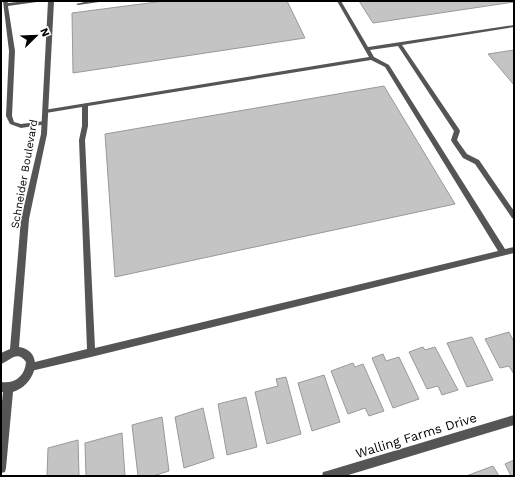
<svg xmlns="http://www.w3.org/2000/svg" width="515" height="477" viewBox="0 0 515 477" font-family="'Work Sans',sans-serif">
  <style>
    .building { fill: #c4c4c4; stroke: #999 }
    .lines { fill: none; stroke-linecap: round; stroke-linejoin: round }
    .service { fill: #555; fill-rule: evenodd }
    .minor { fill: #555; fill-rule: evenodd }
    .labels { text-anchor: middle; stroke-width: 3; stroke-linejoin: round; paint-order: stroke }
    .street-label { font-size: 11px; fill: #000; stroke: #fff }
    .near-street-label { font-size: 13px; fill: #000; stroke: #fff }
  </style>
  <rect width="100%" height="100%" fill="#fff"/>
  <!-- building -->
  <path class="building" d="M164,1H287L305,38L73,73L72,13Z
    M359,1H514V2L373,23Z
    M514,50V85L488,54Z
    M384,86L455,204L115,277L105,134Z
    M509,332L514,342V374L509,366L500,368L485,339Z
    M472,337L493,380L467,387L447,343Z
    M423,347L425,350L435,347L458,390L442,395L438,386L427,389L409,352Z
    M383,354L386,361L399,357L419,399L393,408L372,358Z
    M353,363L355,367L363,364L384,411L369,416L365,408L348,414L331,371Z
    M324,375L340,422L312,431L298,383Z
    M286,377L301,434L267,444L255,392L278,386L276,379Z
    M246,397L257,447L227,455L218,404Z
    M203,408L214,458L184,468L175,417Z
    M162,417L169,471L153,476H138L132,425Z
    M122,433L125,476H86L85,443Z
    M78,440L79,476H47L48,448Z
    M514,460V476H511L505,464Z
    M493,466L499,476H466Z"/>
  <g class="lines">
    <!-- service -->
    <path class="service" d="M3,1H7L8,3L26,1H39L37,2L8,6L15,51L12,116L14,122L21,124L45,121L47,122V124L21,128L10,124L6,116L9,51Z
      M89,1H101L99,2L78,5L76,4Z
      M337,1H341L368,47L514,25V27L402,45L459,129L460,131L457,140L467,154L479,160L514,211V219L512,218L475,164L463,158L452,142L451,140L454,131L398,46L370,50L374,57L389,65L505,249L514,247V253L91,357L31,371L28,370L27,367L28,364L31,363L87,349L79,140L82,126V107L46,113L44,112V110L369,57ZM371,60L385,67L498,251L95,348L85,140L88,126V106Z"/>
    <!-- minor -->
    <path class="minor" d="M48,1H54L47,134L29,219L19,347C39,350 39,371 26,384C22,388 18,390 13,392L6,468L5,472L1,473V411L3,392H1V382C15,384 25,376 26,362C17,350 11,360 1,364V353L10,349L21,219L41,134Z
      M514,415V425L345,476H322L323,472L327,471Z"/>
  </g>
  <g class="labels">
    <!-- street labels -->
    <g class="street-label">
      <text transform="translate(24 174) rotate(-80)" y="4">Schneider Boulevard</text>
    </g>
    <!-- near-street labels -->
    <g class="near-street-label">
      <text transform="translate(416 435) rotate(-17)" y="5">Walling Farms Drive</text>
    </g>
  </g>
  <!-- border -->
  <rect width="515" height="477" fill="none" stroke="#000000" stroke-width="4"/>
  <!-- north arrow -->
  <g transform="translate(36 36) rotate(67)" stroke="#ffffff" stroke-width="3" paint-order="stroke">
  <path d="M0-3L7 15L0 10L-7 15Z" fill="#000000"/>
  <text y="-6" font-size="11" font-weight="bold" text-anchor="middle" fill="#000000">N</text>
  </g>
</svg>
